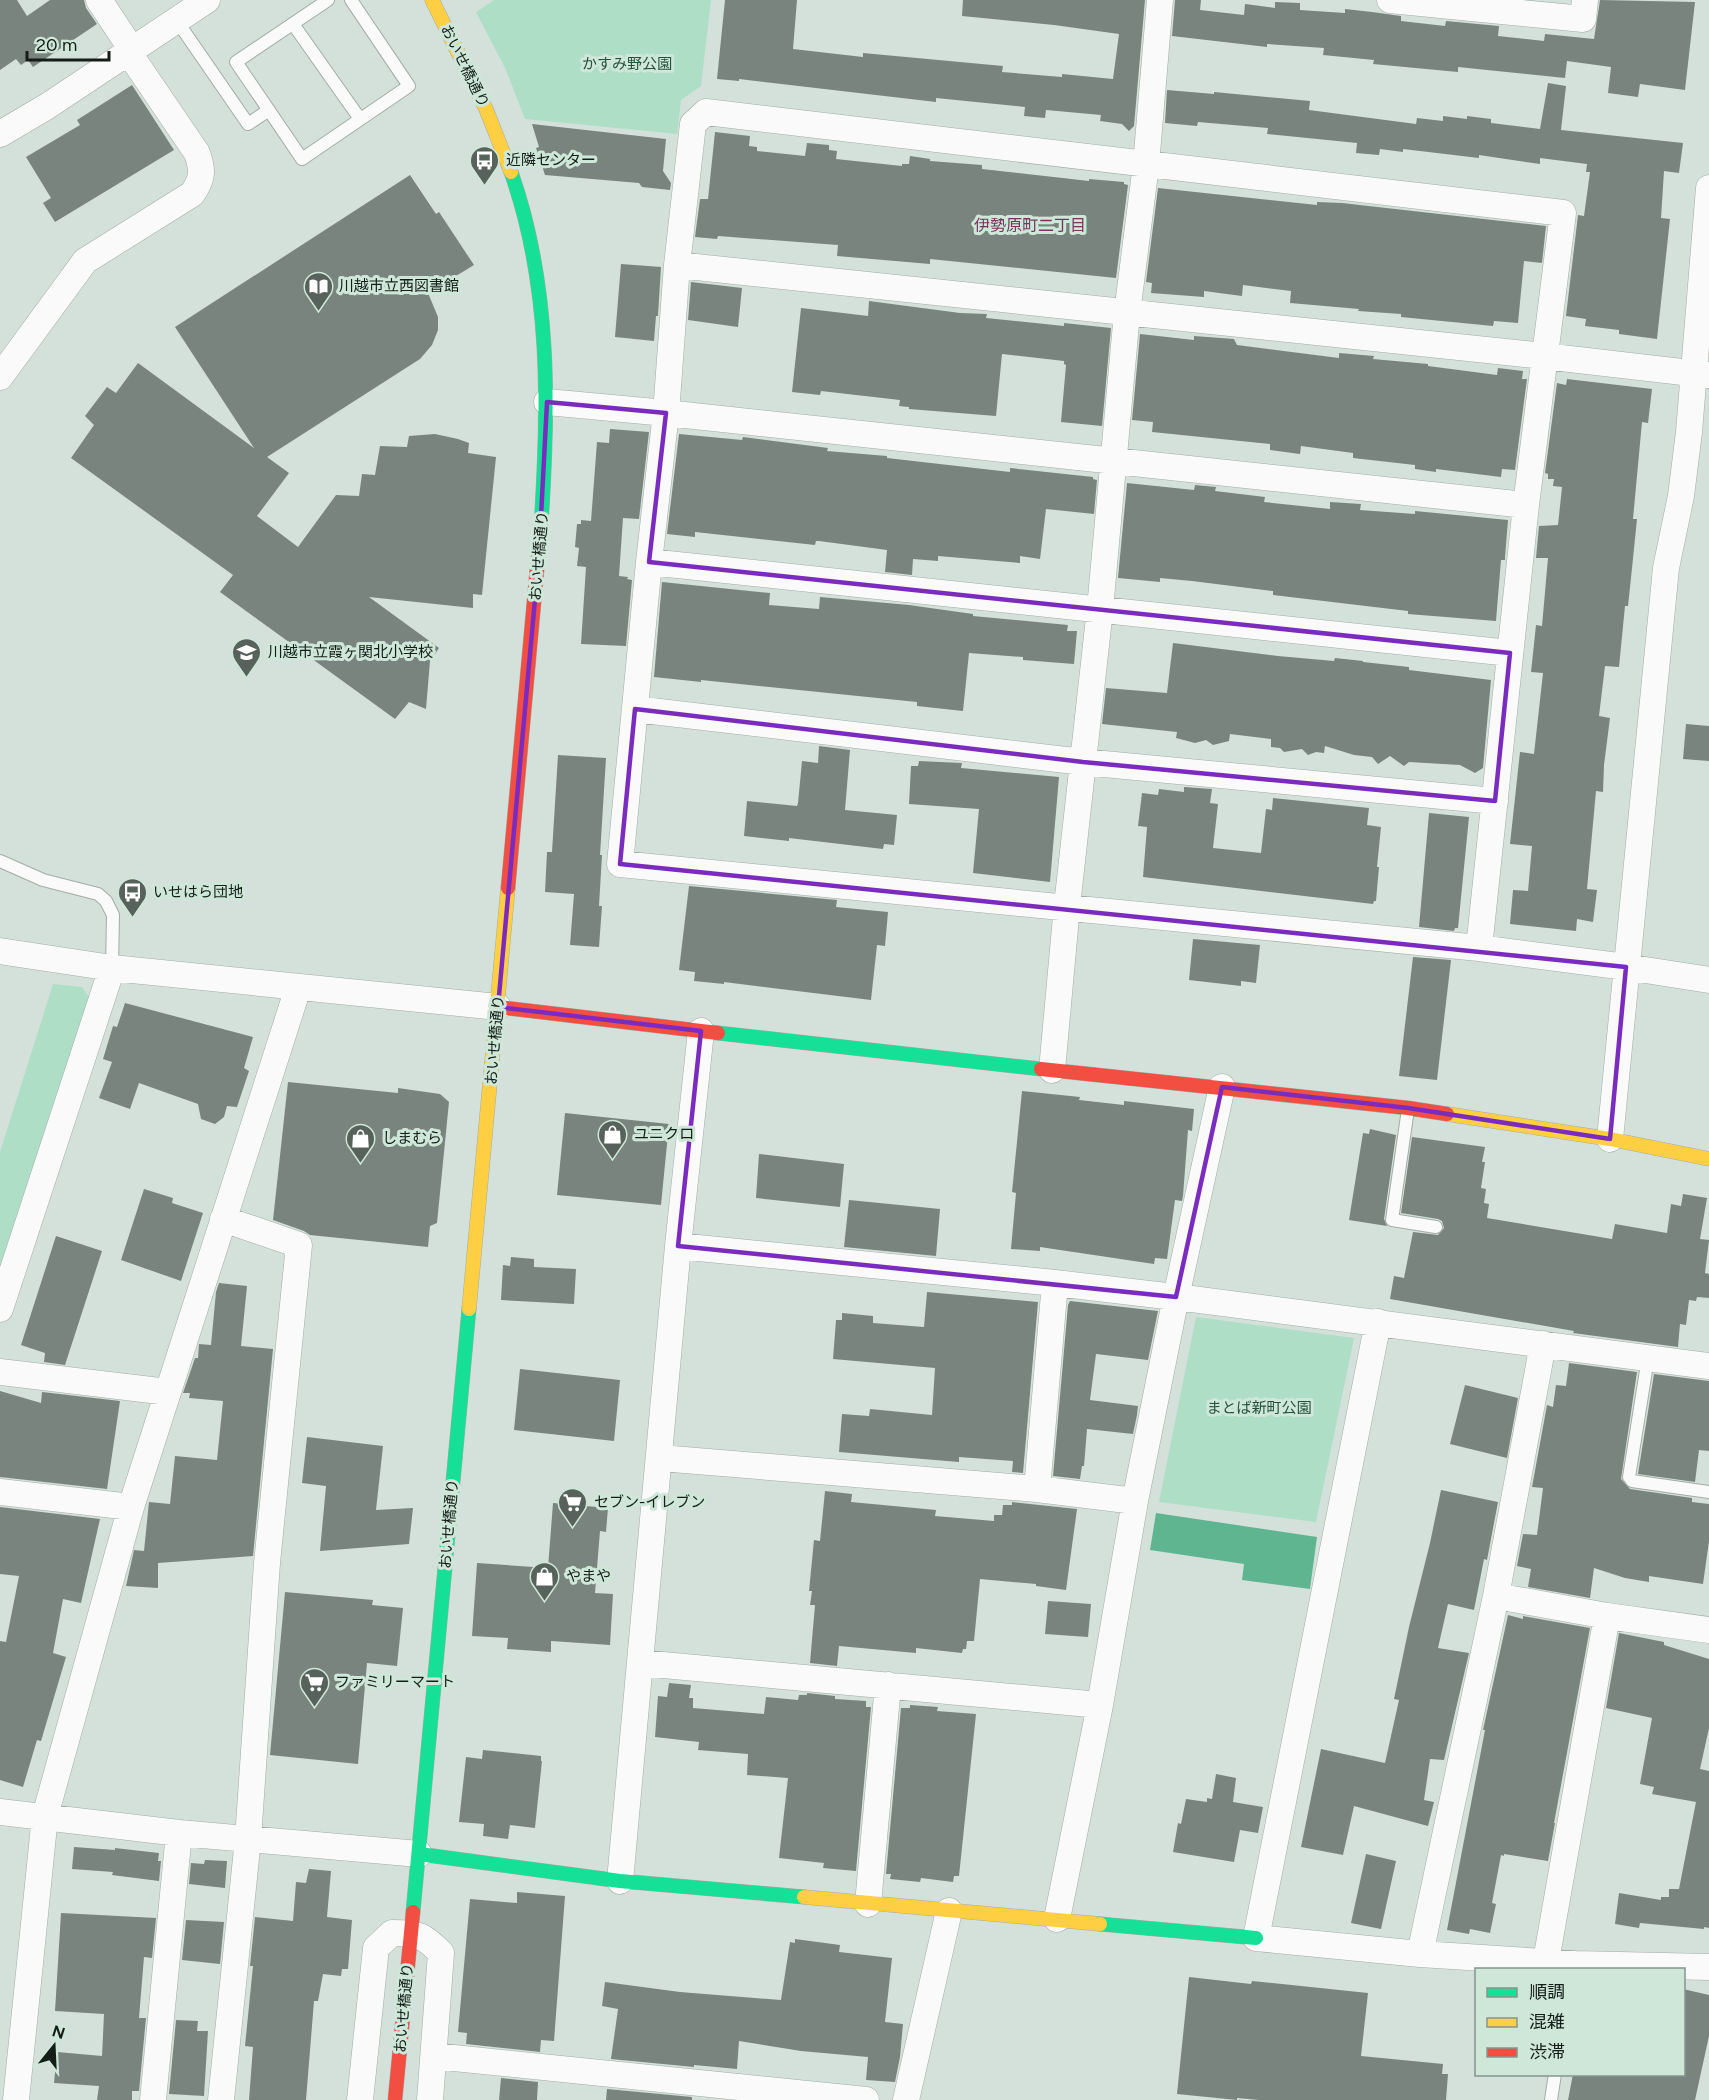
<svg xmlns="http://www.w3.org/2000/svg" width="1709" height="2100" viewBox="0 0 1709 2100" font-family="Figtree,'Noto Sans JP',sans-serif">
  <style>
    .green { fill: #aedfc6 }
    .water { fill: #60b591 }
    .building { fill: #7a847f }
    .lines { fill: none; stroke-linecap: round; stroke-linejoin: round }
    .lane-casing { stroke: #a2ada7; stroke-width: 14 }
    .street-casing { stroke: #a2ada7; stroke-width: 27 }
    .fast-casing { stroke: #a2ada7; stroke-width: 15 }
    .slow-casing { stroke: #a2ada7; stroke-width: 15 }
    .jam-casing { stroke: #a2ada7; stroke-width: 15 }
    .lane { stroke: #f9faf9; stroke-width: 12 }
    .street { stroke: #f9faf9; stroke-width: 26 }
    .fast { stroke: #16e098; stroke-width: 14 }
    .slow { stroke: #ffcf43; stroke-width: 14 }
    .jam { stroke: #f24e42; stroke-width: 14 }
    .marked { fill: none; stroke: #7b2cbf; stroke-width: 4.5; stroke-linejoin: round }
    .labels { text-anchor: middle; stroke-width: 6; stroke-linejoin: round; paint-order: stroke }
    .park-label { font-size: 15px; fill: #24513c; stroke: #cee7d9 }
    .street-label { font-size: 15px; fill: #141d18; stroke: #cee7d9 }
    .poi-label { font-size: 15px; fill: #141d18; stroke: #cee7d9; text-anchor: start }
    .neighbourhood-label { font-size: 16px; fill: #743860; stroke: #cee7d9 }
  </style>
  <rect width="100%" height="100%" fill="#d4e1da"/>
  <!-- green -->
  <path class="green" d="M494,0H711L701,86L681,100L677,134L525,119L506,70L476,12Z
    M53,984L82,987L89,997L0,1278V1152Z
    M1196,1317L1354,1338L1316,1522L1159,1502Z"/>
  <!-- water -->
  <path class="water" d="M1156,1513L1317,1537L1310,1589L1242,1580L1244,1564L1150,1550Z"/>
  <!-- building -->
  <path class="building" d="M0,0H17L27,16L50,0H84L86,8L97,24L33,67L28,60L21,65L16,59L0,70Z
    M725,0H797L793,49L863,57V53L1003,66L1002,72L1062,77V74L1113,79L1119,34L1054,25L962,16L963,0H1145L1134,126L1129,131L1122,124L1100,121L1101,115L1046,110L1045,118L1024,116L1025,107L936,98V102L739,79V81L717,79Z
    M1175,0H1201L1200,10L1244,15L1245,4L1275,8V2L1300,3V10L1345,13V9L1372,12L1401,16V21L1445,26L1446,21L1499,26L1498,36L1544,41L1545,34L1594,39L1600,0L1695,2L1685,90L1640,84L1638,97L1608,93L1611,67L1567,61L1565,78L1458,67V72L1373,64L1374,60L1323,55L1324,48L1267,44V47L1172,36Z
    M1548,83L1566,86L1561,130L1683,143L1679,173L1664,171L1661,218L1670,219L1657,339L1619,334V330L1585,326L1586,319L1566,316L1578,215L1584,216L1590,172H1586L1587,164L1540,158V164L1479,155V158L1403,149V152L1380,149L1379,155L1356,153L1357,143L1267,134L1268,128L1198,122L1197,126L1165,123L1167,90L1214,94V92L1310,101L1309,110L1416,124L1417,118L1443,121V116L1467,119V116L1491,119V123L1540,129Z
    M132,85L174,150L55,222L43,203L51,198L26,157L80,125L77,120Z
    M532,124L666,139L663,171L671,183L670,190L642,187L639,183L545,175L536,148L539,147Z
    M715,132L750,136L749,146L757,147V151L805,156L807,143L829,145V150L837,151L836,159L902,166V164H909L910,156L930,159V161L982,165V169L1089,181V179L1124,182V184L1128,185L1116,278L930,259V264L837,256L838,245L718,236L717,239L695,237L700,199H708Z
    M410,175L436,214L439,212L474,265L428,293L438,317V330L432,345L420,359L267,457L289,473L257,516L298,547L336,495L359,496L362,474L375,475L380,446L407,447L409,436L435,434L458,439L469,443L468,453L496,457L482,595L473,594V608L369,597L439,648L430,661L426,709L409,702L395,719L220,592L233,575L71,458L94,425L85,416L107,387L116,393L138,363L254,448L175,327Z
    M1158,188L1317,205V202L1342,203L1546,226L1542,263L1524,261L1518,323L1494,321L1493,326L1401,317V314L1358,311L1359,309L1290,303L1291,291L1243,285L1242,296L1204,291V297L1151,293L1152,283L1146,282Z
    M621,264L661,267L658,316H656L654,341L615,337Z
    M691,282L742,288L738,327L688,320Z
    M869,301L960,313L987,314L986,318L1064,326V323L1111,328L1102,426L1061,422L1066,365L1064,364V361L1002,354L996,416L909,409V407L899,406L900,400L821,391L820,395L792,392L801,308L868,316Z
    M1140,334L1194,340V336L1234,339L1237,345L1339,358V353L1374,356L1373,359L1428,364V366L1497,375L1498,368L1523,371L1522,379H1527L1515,470L1502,469L1501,477L1436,469V472L1415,469V465L1353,458V453L1301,446L1300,454L1270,450V444L1152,432L1153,422L1132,420Z
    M1567,379L1652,389L1648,423L1642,422L1633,519H1637L1631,578L1628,606H1625L1619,667L1605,666L1599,716L1610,718L1604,765L1603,792L1596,791L1587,889L1597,890L1593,922L1577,919L1576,931L1510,924L1513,890L1528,891L1532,846L1510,844L1520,752L1534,754L1543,673L1531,672L1536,625L1542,626L1548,558H1536L1539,526L1558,525L1562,487L1553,486L1554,479H1548V474L1545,473L1557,383L1566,385Z
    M610,429L649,432L639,519L623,518L619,576L628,577L627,579L632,580L626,646L581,644L586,567L577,566L579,548L575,547L577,524H581V520L591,521L597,442L609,443Z
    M679,434L742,440L743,437L828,448L827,451L887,456V458L1010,472V468L1093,477V479L1097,480L1094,514L1046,509L1040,559L1020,556V563L938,556V561L913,559L912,575L885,572L887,550L819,541H816L815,545L695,532V537L667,534Z
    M1127,483L1194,490L1195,485L1216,487L1215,491L1265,497L1264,502L1330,509V502L1361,504L1360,510L1415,514V511L1508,520L1505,557V560H1501L1496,621L1408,614V611L1273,595V591L1192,581L1160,578V582L1118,578Z
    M662,582L770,593L769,605L819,609L820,597L909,605L973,614V616L1068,625L1067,631H1077L1074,664L1023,660V657L969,653L963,711L917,706V702L701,680V682L654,677Z
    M1173,643L1278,656L1334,661L1335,658L1363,661V662L1409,667V670L1491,680L1483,768L1475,773L1460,765L1409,762L1404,766L1390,756L1378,764L1372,757L1354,755L1325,746L1324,753L1316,752L1308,755L1302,749L1284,752L1280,748L1271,747V739L1230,734L1229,741L1213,745L1206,740L1195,743L1176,738L1177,732L1102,724L1106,688L1167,693Z
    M1686,724L1709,726V761L1683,759Z
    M819,746L850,750L845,810L897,815L894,845L884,844L883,849L789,838V841L744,836L747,801L797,806L798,803L802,761L818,763Z
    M558,755L606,758L600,855H602L599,906H602L599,947L570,945L574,894L545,892L547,852H552Z
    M919,761L962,763L961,768L1059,777L1050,882L973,873L979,809L909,804L911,766H918Z
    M1184,787L1212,789L1210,803L1218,804L1213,848L1261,853L1266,809L1272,810L1273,798L1369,808L1367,825L1381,827L1377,867H1379L1376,901H1374L1373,904L1143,877L1147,827L1138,826L1142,793L1158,795L1159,789L1184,792Z
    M1429,813L1469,817L1458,928H1455L1454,931L1419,927Z
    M689,886L837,900L836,907L888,912L885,946L877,945L871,1000L724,982V984L694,981L695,972L679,970Z
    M1193,939L1260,945L1256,983L1241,981V986L1189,980Z
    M1413,957L1451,960L1437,1080L1399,1076Z
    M125,1003L253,1037L244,1068L249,1071L237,1107L227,1106L224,1117L215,1124L201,1119L198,1104L139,1083L130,1109L99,1098L112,1062L103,1059L113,1026L117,1027Z
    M288,1082L398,1093V1088L440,1094L449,1102L437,1223L430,1226L428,1247L310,1235L304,1231L273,1220Z
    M1022,1091L1080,1097L1079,1100L1124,1105V1101L1194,1109L1192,1131L1188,1130L1183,1196L1182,1201L1175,1200L1167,1259L1155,1258L1154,1264L1040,1247V1251L1011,1249L1016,1193L1012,1192Z
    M565,1113L669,1124L661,1205L557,1195Z
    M1370,1129L1396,1135L1384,1219L1387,1226L1349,1220L1363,1133L1369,1134Z
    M1412,1137L1485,1147L1482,1162H1485L1481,1188L1486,1189L1484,1203L1489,1204L1487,1218L1612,1239L1615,1224L1667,1233L1671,1204L1681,1206L1683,1194L1707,1198L1700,1239L1709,1240L1705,1273L1709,1274V1298L1697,1297L1696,1301L1689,1300L1686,1325L1680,1324L1678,1347L1573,1333L1574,1331L1390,1299L1394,1276L1404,1278L1413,1232L1438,1235L1444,1228L1442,1221L1438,1219L1401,1213Z
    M759,1154L844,1164L840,1207L756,1198Z
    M144,1189L173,1198L172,1203L203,1213L181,1281L121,1260Z
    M849,1200L940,1209L936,1256L844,1247Z
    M56,1236L102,1251L65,1365L44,1362L45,1353L21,1345Z
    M511,1257L534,1259V1267L576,1269L574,1304L501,1300L503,1265L510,1266Z
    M219,1283L247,1286L241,1346L273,1349L253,1556L158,1563V1588L126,1586L134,1550L144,1551L149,1502L170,1504L175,1456L217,1460L223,1401L189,1398L190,1393H183L195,1358H198L199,1344L211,1345L216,1292Z
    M927,1292L1038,1302L1023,1473L1012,1472L1013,1461L959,1457V1462L839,1452L842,1414L869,1416L870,1409L932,1415L935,1368L833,1359L836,1320H842V1313L873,1316V1323L924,1327Z
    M1070,1301L1158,1311L1148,1360L1096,1354L1090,1400L1138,1406L1137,1415L1133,1434L1087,1429L1084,1466H1082L1080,1479L1053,1476L1068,1305Z
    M1569,1363L1637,1372L1621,1479L1630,1489L1692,1498V1502L1709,1504V1541L1703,1584L1649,1576V1582L1625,1578L1594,1568L1590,1598L1528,1587L1531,1569L1517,1566L1523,1534L1537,1535L1543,1488L1532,1487L1547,1405L1553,1407L1556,1385L1566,1386Z
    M520,1369L620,1380L614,1441L514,1430Z
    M1654,1374L1709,1381V1451L1699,1450L1695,1482L1638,1474Z
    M1465,1385L1518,1398L1507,1458L1450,1444Z
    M0,1391L41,1403L42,1392L120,1401L107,1489L0,1477Z
    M307,1437L383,1446L376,1510L413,1508L409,1544L320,1551L326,1486L302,1483Z
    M1441,1490L1498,1502L1487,1560L1484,1559L1474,1610L1448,1604L1438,1648L1469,1653L1444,1760L1430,1759L1424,1800L1434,1802L1428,1826L1354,1806L1343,1855L1301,1847L1321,1749L1385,1763L1399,1700L1394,1699L1409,1627L1430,1543Z
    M825,1491L852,1494L851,1502L936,1510L935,1516L994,1521V1515H1002L1003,1505H1012V1502L1077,1509L1066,1590L1036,1586V1584L980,1579L974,1641H967L966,1649H963L962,1653L916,1648V1653L839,1646L837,1666L810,1663L815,1605H810L812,1591H809L814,1540L820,1541Z
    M553,1503L608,1508L606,1532L600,1531L595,1593L613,1594L610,1645L551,1641V1652L507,1649L508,1638L472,1636L477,1563L548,1568Z
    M0,1507L100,1519L81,1603L63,1599L53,1653L66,1657L41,1741L37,1740L23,1787L0,1780V1641L6,1642L19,1576L0,1574Z
    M285,1592L373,1600L372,1605L403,1608L397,1666L367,1663L358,1764L270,1755Z
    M1048,1601L1091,1604L1088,1637L1045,1634Z
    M1508,1615L1523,1619V1616L1590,1628L1554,1823H1555L1548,1861L1504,1854V1856L1501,1855L1492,1903L1496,1904L1490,1933L1470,1929L1469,1934L1447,1930L1485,1730H1483Z
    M1619,1633L1664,1642V1645L1709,1659V1728L1700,1769L1709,1771V1928L1704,1927V1929L1640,1923L1639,1928L1615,1924L1619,1893L1661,1900V1897H1669V1889H1679L1696,1802L1652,1794L1654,1787L1640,1784L1652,1718L1606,1708Z
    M669,1683L691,1685L689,1698H693V1708L764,1714L766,1697L798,1700L799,1695H807V1693L835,1696V1699L866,1701V1707H871L856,1871L823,1868L824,1863L779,1858L788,1778L747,1775L748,1754L698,1750L699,1742L655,1737L658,1696L667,1697Z
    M910,1705L938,1707L937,1711L976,1714L959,1876H954L953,1882L921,1878L920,1882L890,1879L891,1874H886L901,1708H910Z
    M483,1750L541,1756V1761H542L535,1828L510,1825L508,1839L483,1836L484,1824L459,1822L466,1757L482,1759Z
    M1216,1774L1236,1778L1233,1802L1263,1807L1258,1833L1240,1830L1234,1862L1173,1852L1178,1823L1181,1824L1186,1799L1207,1802V1798L1212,1799Z
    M74,1847L115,1850V1848L159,1853L158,1861H161L159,1881L112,1875L113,1872L72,1869Z
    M1366,1854L1396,1861L1381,1929L1351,1923Z
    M205,1860L227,1861L225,1888L189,1884L191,1863L204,1864Z
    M309,1869L331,1871L327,1917L352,1920L348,1969H342L341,1976L323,1974L318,2001H314L306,2100H249L253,2047L245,2046L253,1966H250L255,1917L293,1921L296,1882L306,1883Z
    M517,1892L565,1896L554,2041L541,2040L540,2052L466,2044L467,2033L458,2032L470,1899L517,1903Z
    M61,1913L156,1918L152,1958L144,1957L139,2018H146L139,2091H132V2100H97L99,2086L54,2083L57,2052L102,2056L104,2014L55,2011Z
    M186,1920L224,1922L220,1964L182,1960Z
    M795,1939L840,1945L839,1952L892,1958L885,2022L903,2024L900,2057L895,2082L866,2080L868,2057L801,2051L739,2041L737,2069L694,2065V2067L611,2059L618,2009L602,2006L605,1982L680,1992L781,2000L790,1942L795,1943Z
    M1189,1977L1251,1984L1252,1981L1368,1993L1361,2056L1443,2064L1442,2074H1448L1446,2100H1259L1237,2098V2100L1177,2094Z
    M1683,1989L1709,1995V2036L1695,2100H1568L1573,2074H1683Z
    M176,2020L198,2021L197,2031H208L204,2096L169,2094Z
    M501,2078L538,2082L537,2100H499Z
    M607,2089L692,2097V2100H606Z"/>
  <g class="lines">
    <defs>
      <path id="lane" d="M328,0L236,62L302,159L409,86L351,0
        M177,21L248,124L269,110
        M293,24L360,119
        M0,861L43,880L98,894L106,901L113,915L112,968
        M1408,1109L1392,1220L1436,1227
        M1648,1358L1629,1477L1632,1481L1709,1492
        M1551,2100L1555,2074"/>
      <path id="street" d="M99,0L132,50
        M1390,0L1583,19L1585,0
        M0,134L46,107L207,0
        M677,265L1544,356L1709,375
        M0,377L85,261L192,194C203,179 203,170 197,153L129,53
        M547,402L666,413L1526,505
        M649,562L1510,653
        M635,709L1083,762L1495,801
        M1479,948L1526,505L1563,213L706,112L693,124L677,265L666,413L649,562L620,864L1479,948L1626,967L1709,980
        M0,951L112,968L498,1007
        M1052,1070L1067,906L1100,609L1127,313L1146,165L1160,0
        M1610,1139L1666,568L1681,496L1689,432L1709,188
        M678,1246L1055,1283L1192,1299L1709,1366
        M0,1309L112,968
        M1378,1322L1256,1938L1420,1954L1575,1964L1709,1967
        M0,1372L168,1392
        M660,1458L1037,1489L1135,1501
        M1037,1489L1055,1283
        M0,1492L131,1507
        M1496,1596L1607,1616L1546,1961
        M1607,1616L1709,1630
        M641,1663L1100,1705
        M0,1812L179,1833L419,1854
        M620,1881L678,1246L701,1031
        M868,1904L888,1685
        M1057,1919L1100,1705L1135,1501L1176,1297L1222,1087
        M1420,1954L1496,1596L1543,1344
        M434,2056L866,2100
        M16,2100L45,1816L131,1507L298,988
        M153,2100L179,1833
        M221,2100L248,1839L267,1563L299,1245L223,1219
        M360,2100L376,1948L392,1933C419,1933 423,1935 441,1953L430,2100
        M906,2100L949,1911"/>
      <path id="fast" d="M511,172C551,285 549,407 541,525
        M718,1033L1041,1069
        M419,1854L620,1881L804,1897
        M413,1912L469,1309
        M1100,1924L1256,1938"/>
      <path id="slow" d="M432,0L486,109L511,172
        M1447,1114L1610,1139L1709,1159
        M469,1309L508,888
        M804,1897L1100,1924"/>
      <path id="jam" d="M508,888L541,525
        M498,1007L718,1033
        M1041,1069L1408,1108L1447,1114
        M395,2100L413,1912"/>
    </defs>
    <!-- lane casing -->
    <use href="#lane" class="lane-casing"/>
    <!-- street casing -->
    <use href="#street" class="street-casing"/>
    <!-- fast casing -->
    <use href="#fast" class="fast-casing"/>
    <!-- slow casing -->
    <use href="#slow" class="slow-casing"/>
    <!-- jam casing -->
    <use href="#jam" class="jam-casing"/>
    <!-- lane -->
    <use href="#lane" class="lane"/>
    <!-- street -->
    <use href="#street" class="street"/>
    <!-- fast -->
    <use href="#fast" class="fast"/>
    <!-- slow -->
    <use href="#slow" class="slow"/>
    <!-- jam -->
    <use href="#jam" class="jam"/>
  </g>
  <!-- marked area -->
  <path class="marked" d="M547,402L666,413L649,562L1510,653L1495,801L1083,762L635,709L620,864L1626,967L1610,1139L1408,1108L1222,1087L1176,1297L678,1246L701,1031L498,1007L539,555Z"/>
  <!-- icons -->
  <defs>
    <symbol id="bus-pin" viewBox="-11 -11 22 30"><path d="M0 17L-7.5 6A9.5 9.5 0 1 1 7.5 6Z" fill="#57625c" stroke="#cee7d9"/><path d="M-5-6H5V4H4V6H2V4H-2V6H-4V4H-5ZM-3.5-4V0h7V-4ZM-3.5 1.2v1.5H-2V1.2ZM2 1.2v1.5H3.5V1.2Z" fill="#fff"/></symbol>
    <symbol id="library-pin" viewBox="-11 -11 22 30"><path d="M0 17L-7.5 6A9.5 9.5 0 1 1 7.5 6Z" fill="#57625c" stroke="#cee7d9"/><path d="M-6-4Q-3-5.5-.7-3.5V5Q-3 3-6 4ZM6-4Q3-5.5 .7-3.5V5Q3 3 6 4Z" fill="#fff"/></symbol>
    <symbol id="school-pin" viewBox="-11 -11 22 30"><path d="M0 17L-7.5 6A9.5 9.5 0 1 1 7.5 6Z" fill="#57625c" stroke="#cee7d9"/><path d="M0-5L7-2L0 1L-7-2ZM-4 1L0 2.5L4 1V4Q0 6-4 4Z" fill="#fff"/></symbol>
    <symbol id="shop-pin" viewBox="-11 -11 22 30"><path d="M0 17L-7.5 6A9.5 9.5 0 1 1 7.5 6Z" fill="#57625c" stroke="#cee7d9"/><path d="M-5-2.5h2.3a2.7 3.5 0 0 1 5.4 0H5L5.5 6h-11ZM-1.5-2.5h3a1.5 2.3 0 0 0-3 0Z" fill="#fff"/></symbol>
    <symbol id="supermarket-pin" viewBox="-11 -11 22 30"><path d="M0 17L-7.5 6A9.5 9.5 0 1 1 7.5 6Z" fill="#57625c" stroke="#cee7d9"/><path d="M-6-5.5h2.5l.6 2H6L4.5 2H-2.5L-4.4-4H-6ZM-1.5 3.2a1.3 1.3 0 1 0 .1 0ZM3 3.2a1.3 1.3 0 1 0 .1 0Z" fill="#fff"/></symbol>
  </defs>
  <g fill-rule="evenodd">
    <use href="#bus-pin" x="468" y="144" width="33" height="45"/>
    <use href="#library-pin" x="302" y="270" width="33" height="45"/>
    <use href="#school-pin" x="230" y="636" width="33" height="45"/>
    <use href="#bus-pin" x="116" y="876" width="33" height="45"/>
    <use href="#shop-pin" x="596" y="1118" width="33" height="45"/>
    <use href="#shop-pin" x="344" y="1122" width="33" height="45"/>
    <use href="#supermarket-pin" x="556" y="1486" width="33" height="45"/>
    <use href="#shop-pin" x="528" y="1560" width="33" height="45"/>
    <use href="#supermarket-pin" x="298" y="1666" width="33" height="45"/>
  </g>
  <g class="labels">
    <!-- park labels -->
    <g class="park-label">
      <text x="627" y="69">かすみ野公園</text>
      <text x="1259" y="1413">まとば新町公園</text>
    </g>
    <!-- street labels -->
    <g class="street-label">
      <text transform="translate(465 66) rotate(64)" y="5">おいせ橋通り</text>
      <text transform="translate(539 556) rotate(-85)" y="5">おいせ橋通り</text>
      <text transform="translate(495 1040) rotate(-85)" y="5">おいせ橋通り</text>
      <text transform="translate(449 1524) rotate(-85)" y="5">おいせ橋通り</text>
      <text transform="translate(404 2008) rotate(-85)" y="5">おいせ橋通り</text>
    </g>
    <!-- poi labels -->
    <g class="poi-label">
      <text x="506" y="165">近隣センター</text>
      <text x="339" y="291">川越市立西図書館</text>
      <text x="268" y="657">川越市立霞ヶ関北小学校</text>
      <text x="153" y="897">いせはら団地</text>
      <text x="634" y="1139">ユニクロ</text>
      <text x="382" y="1143">しまむら</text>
      <text x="594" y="1507">セブン-イレブン</text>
      <text x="566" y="1581">やまや</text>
      <text x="335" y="1687">ファミリーマート</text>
    </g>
    <!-- neighbourhood labels -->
    <g class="neighbourhood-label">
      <text x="1030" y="231">伊勢原町二丁目</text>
    </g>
  </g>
  <!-- legend -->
  <rect x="1475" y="1968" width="210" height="108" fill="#cee7d9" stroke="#84968c" stroke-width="1.5"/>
  <rect x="1487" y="1988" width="30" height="9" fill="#16e098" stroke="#84968c" stroke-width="1.5"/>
  <text x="1529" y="1998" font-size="18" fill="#141d18">順調</text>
  <rect x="1487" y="2018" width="30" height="9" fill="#ffcf43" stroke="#84968c" stroke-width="1.5"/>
  <text x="1529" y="2028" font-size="18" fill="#141d18">混雑</text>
  <rect x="1487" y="2048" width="30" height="9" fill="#f24e42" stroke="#84968c" stroke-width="1.5"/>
  <text x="1529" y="2058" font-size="18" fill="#141d18">渋滞</text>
  <!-- north arrow -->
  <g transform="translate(54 2046) rotate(18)" stroke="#cee7d9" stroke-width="4.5" paint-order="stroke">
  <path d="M0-4.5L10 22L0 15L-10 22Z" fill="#141d18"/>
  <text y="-9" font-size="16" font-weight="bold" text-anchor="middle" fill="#141d18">N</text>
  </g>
  <!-- scale -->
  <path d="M27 51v9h82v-9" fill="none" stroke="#141d18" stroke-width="3"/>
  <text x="36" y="51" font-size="18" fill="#141d18" stroke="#cee7d9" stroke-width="4.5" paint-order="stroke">20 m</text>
</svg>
